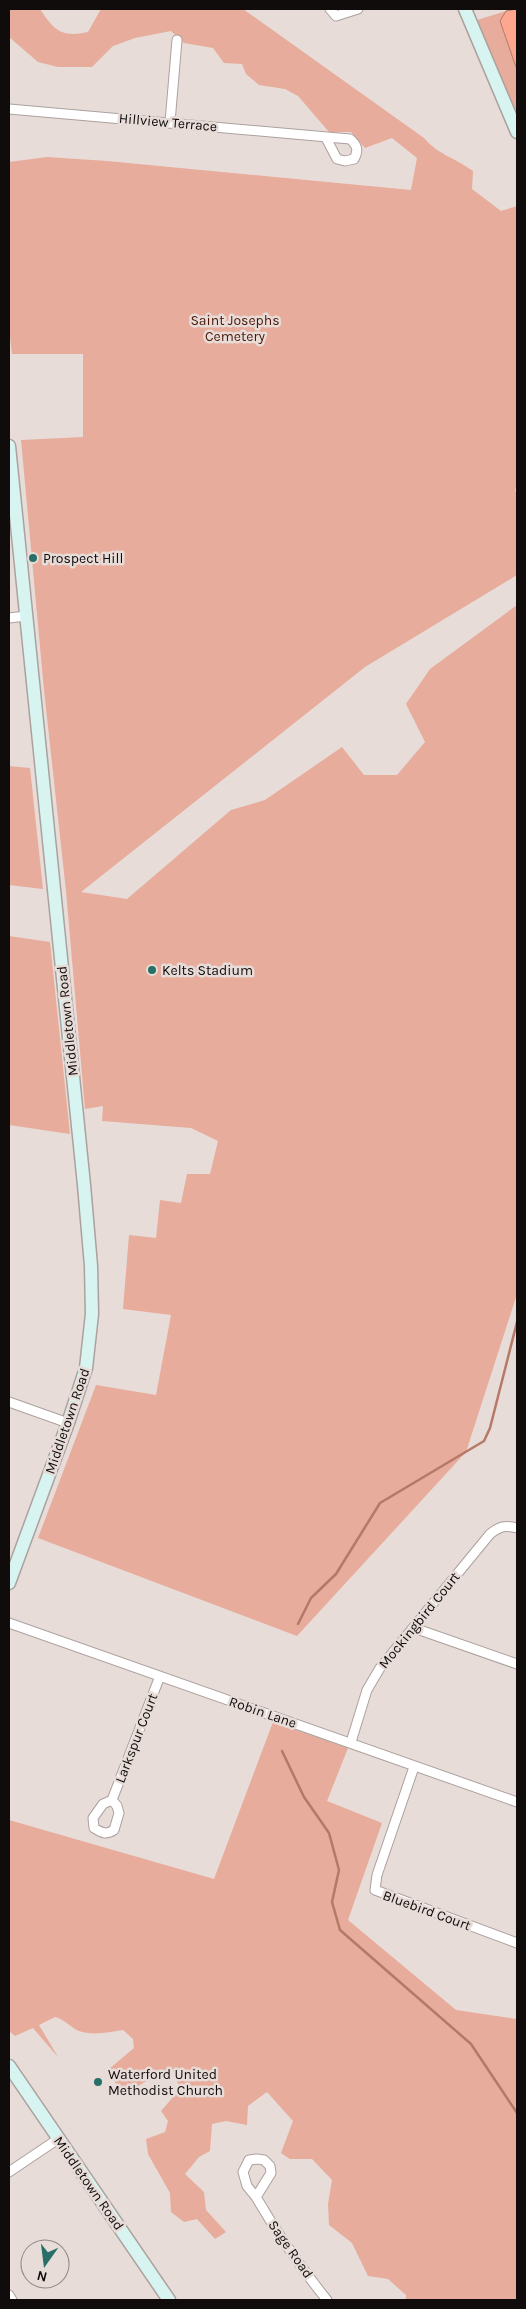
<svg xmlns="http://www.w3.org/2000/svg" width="526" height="2309" viewBox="0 0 526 2309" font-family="Karla,sans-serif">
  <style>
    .green { fill: #e7ac9b }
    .water { fill: #fda78e; stroke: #b67867 }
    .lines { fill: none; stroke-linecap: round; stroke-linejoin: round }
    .stream { stroke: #b67867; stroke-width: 2.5 }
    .street-casing { stroke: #aca19e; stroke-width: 11 }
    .secondary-casing { stroke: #aca19e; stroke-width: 15 }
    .street { stroke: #fff; stroke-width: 9 }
    .secondary { stroke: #d8f4f0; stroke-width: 12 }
    .poi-dot { fill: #276f67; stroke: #e7dcd8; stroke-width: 2 }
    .labels { text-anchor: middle; stroke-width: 5; stroke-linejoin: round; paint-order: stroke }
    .street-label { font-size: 14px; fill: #0f0c0b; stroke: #e7dcd8 }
    .park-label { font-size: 14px; fill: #4c1708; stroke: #e7dcd8 }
    .poi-label { font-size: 14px; fill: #0f0c0b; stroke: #e7dcd8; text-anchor: start }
  </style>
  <rect width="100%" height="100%" fill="#e7dcd8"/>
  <!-- green -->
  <path class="green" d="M9,9H40C54,30 61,38 88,32L101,9H243L424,138C437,154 455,158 473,171L472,189L501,211L517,206V488L515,489L517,496V575L365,667L81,892L127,899L231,810L265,800L342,747L364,775H397L425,742L406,704L430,669L517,605V1294L466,1452L297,1636L38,1538L96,1385L156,1395L171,1315L123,1309L129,1235L156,1238L160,1200L181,1203L187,1174H210L218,1141L191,1128L102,1121L103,1106L85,1109L66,891L44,690L21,440L83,437V354H12L9,327V162L47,157L107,161L411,190L417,158L392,138L365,148L351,132H329L298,96L285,89L259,85L246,74L242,64L224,63L213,48L184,43L171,31L135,38L113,46L92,67H58L38,62L9,37Z
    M506,11L500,21L517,70V122L474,21Z
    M9,766L30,768L43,889L9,885Z
    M9,936L50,942L70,1134L9,1125Z
    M273,1722L348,1748L327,1801L382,1823L348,1920L456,2010L517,2019V2300H406V2295L388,2279L368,2276L352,2243L329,2225L328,2204L332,2180L312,2159H290L281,2153L293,2121L267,2092L248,2106L247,2125L226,2121L212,2124L210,2151L199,2157L185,2174L204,2192L206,2210L226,2232L215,2239L197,2219L184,2222L171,2212L170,2193L148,2154L146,2139L165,2132L168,2121L161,2111L180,2089L172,2068C153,2074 139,2088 121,2095L109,2069L134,2048L133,2039L123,2030C110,2032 92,2036 79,2031C71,2028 66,2020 55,2017L39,2025L58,2057L33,2028L15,2036L9,2031V1820L214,1879Z"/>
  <!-- water -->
  <path class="water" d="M517,9V70L500,21L506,11Z"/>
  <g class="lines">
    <!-- stream -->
    <path class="stream" d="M298,1624L311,1598L336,1574L380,1503L484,1441L490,1428L517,1322
      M282,1751L304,1797L329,1833L339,1870L332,1902L340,1930L471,2044L517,2113"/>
    <defs>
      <path id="street" d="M330,9L336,16L358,9
        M9,109L350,139C357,145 359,150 354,159L345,161L337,159L326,138
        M170,122L177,40
        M9,618L26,616
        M9,1402L68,1423
        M9,1623L517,1802
        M414,1628L517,1664
        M351,1742L367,1690L380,1668L490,1534C500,1526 505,1525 517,1528
        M414,1767L377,1875L375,1890L517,1943
        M112,1800L160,1676
        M112,1800L117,1806L119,1813L114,1830C106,1835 102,1833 94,1828L93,1818L103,1804Z
        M257,2159L264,2160L270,2166L271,2173L256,2197L247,2186L243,2172L249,2160Z
        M9,2172L58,2139
        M256,2197C277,2233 301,2268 327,2300
        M9,2295L12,2300"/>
      <path id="secondary" d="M465,9L517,132
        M9,446L84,1185L91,1266L92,1314L86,1368L68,1423L9,1583
        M9,2066L169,2300"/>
    </defs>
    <!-- street casing -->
    <use href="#street" class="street-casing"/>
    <!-- secondary casing -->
    <use href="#secondary" class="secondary-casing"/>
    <!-- street -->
    <use href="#street" class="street"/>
    <!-- secondary -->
    <use href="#secondary" class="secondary"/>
  </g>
  <!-- markers -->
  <g class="poi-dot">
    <circle cx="33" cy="558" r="5"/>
    <circle cx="152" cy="970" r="5"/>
    <circle cx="98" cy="2082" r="5"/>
  </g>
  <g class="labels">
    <!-- street labels -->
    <g class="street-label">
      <text transform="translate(168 122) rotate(5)" y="5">Hillview Terrace</text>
      <text transform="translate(67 1021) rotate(-96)" y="5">Middletown Road</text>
      <text transform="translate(67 1421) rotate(-71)" y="5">Middletown Road</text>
      <text transform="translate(419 1620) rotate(-51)" y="5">Mockingbird Court</text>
      <text transform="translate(263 1712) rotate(19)" y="5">Robin Lane</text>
      <text transform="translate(136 1738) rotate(-69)" y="5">Larkspur Court</text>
      <text transform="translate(427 1910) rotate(20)" y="5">Bluebird Court</text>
      <text transform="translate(89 2183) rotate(55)" y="5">Middletown Road</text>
      <text transform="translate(291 2249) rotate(55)" y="5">Sage Road</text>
    </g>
    <!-- park labels -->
    <g class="park-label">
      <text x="235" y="325">Saint Josephs<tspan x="235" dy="16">Cemetery</tspan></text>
    </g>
    <!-- poi labels -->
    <g class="poi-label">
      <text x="43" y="563">Prospect Hill</text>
      <text x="162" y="975">Kelts Stadium</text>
      <text x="108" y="2079">Waterford United<tspan x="108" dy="16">Methodist Church</tspan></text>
    </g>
  </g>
  <!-- border -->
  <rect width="526" height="2309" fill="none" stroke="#0f0c0b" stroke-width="20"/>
  <!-- north arrow -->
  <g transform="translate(45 2264) rotate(194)"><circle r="24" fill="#e7dcd8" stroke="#918986"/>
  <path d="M0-4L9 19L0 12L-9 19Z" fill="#276f67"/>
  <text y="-8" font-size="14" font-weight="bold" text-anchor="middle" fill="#0f0c0b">N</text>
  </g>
</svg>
